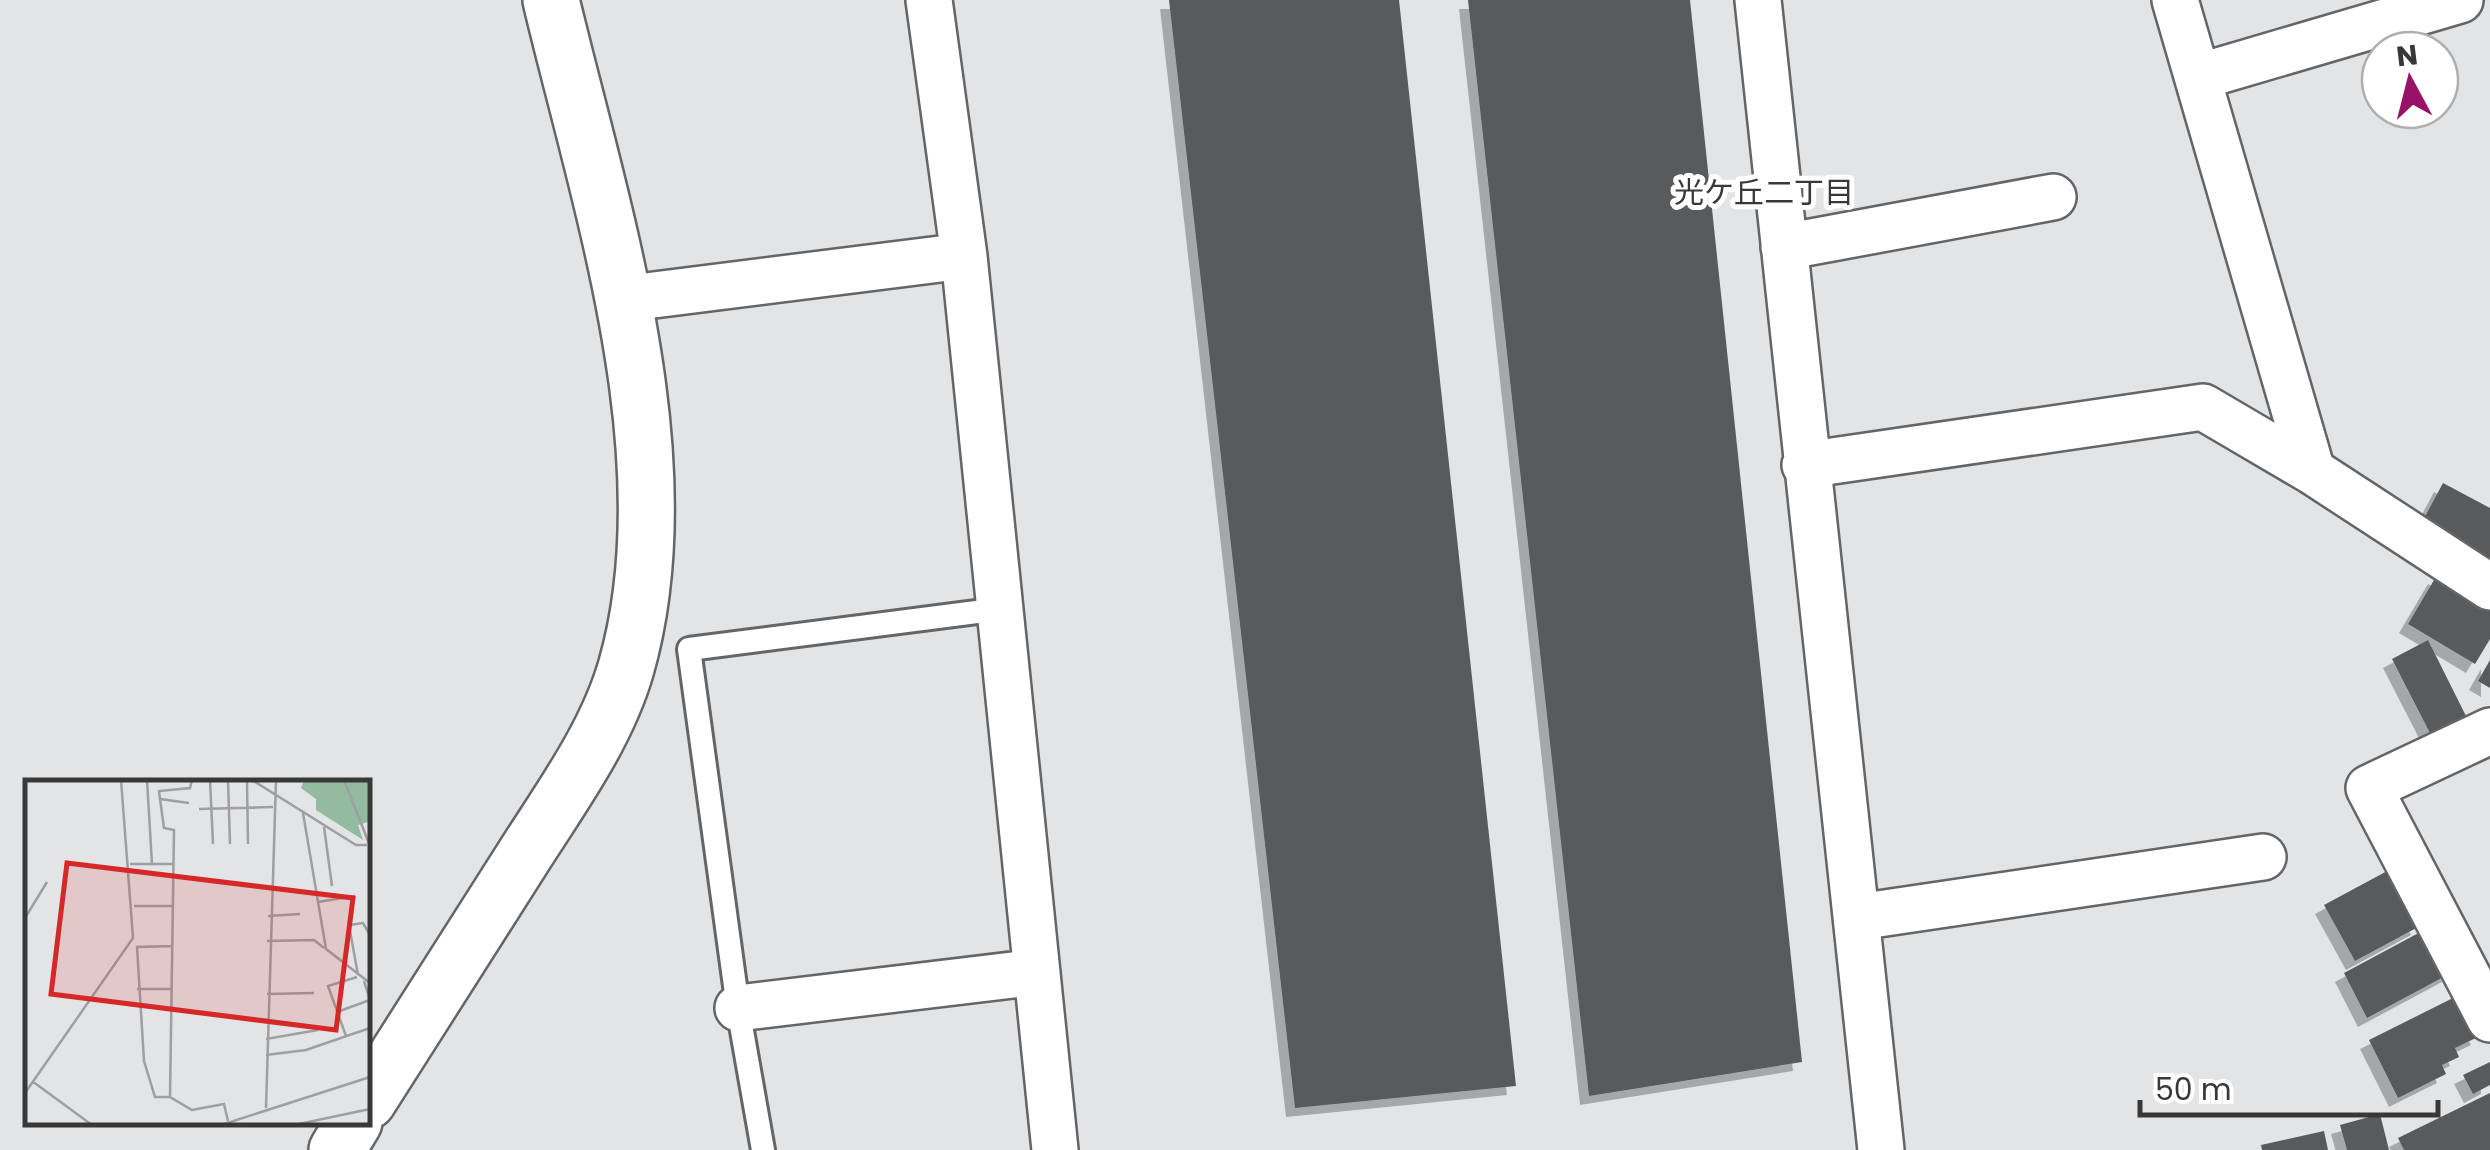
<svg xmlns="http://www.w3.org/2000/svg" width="2490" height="1150" viewBox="0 0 2490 1150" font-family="Poppins,'Noto Sans JP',sans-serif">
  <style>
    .building { fill: #585a5b; filter: url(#shadow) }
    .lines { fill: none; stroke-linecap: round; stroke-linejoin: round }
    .lane-casing { stroke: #646567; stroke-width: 28 }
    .street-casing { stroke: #646567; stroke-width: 50 }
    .secondary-casing { stroke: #646567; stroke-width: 60 }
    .lane { stroke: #fff; stroke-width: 22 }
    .street { stroke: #fff; stroke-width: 45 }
    .secondary { stroke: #fff; stroke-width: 55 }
    .labels { text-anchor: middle; stroke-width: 10; stroke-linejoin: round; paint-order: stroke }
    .neighbourhood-label { font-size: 30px; fill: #383839; stroke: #fff }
    .inset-road { fill: none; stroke: #9f9fa1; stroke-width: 2.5 }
    .view { fill: #d62828; fill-opacity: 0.15; stroke: #d62828; stroke-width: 5 }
    .inset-edge { fill: none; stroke: #383839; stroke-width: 5 }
  </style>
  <defs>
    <filter id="shadow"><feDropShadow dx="-9" dy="9" stdDeviation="0" flood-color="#0004"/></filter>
  </defs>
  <rect width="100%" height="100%" fill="#e3e4e6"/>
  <!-- building -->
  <path class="building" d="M1169,0H1399L1516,1086L1295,1108Z
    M1468,0H1690L1802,1062L1589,1096Z
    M2443,483L2490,508V561L2421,524Z
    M2437,575L2490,606V639L2475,664L2408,624Z
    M2428,640L2467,718L2431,735L2392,659Z
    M2490,660V688L2478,681Z
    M2389,870L2420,926L2355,961L2324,905Z
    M2426,929L2451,973L2367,1018L2344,973Z
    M2459,995L2480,1036L2455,1048L2459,1057L2442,1065L2446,1074L2398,1098L2369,1040Z
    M2490,1062V1085L2473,1094L2463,1075Z
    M2490,1093V1150H2404L2398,1138Z
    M2380,1114L2389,1150H2347L2340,1125Z
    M2324,1131L2328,1150H2262L2261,1145Z"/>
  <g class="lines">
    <defs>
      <path id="lane" d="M763,1150L738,1008L689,649L1000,609"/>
      <path id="street" d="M929,0L964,256L1055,1150
        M1758,0L1881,1150
        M2175,0L2312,471L2490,587
        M2198,77L2460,0
        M1784,247L2053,197
        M622,299L964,256
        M1805,465L2203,407L2312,471
        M2490,731L2369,788L2490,1019
        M1858,917L2263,857
        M738,1008L1037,972"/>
      <path id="secondary" d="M368,1101C419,1021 470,940 522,859C560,799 606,737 626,668C686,459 600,205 551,0
        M337,1150L354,1122"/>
    </defs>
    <!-- lane casing -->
    <use href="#lane" class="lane-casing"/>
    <!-- street casing -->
    <use href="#street" class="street-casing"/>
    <!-- secondary casing -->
    <use href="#secondary" class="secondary-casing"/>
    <!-- lane -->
    <use href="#lane" class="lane"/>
    <!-- street -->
    <use href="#street" class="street"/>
    <!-- secondary -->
    <use href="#secondary" class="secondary"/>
  </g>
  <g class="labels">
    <!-- neighbourhood labels -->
    <g class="neighbourhood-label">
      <text x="1764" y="203">光ケ丘二丁目</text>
    </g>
  </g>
  <!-- overview -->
  <g transform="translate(25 780)">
    <rect width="345" height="345" fill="#e3e4e6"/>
    <path d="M279,0H345L343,42L333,45L338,60L291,30V19L276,8Z" fill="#93bba0"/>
    <path class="inset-road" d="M122,0L127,84M185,0L188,64M203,0L205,64M222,0L223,64M227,0L331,65H342M319,0L345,66M135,19L134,11L165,8L167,0M164,23L135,19L139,48L149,50L145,317L167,330L199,324L203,341M174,29L248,27M278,33L301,169L345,203M299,47L307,106M105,84H148M293,122L330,116M109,126H149M243,136L275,134M0,138L22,102M242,161L289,160L299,168M333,195L324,145L338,143L345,155M112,209H147M242,214L289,213M312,232L345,220L339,201M321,256L303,206L332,197M241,259L293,250M241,275L281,270L345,248M7,301L67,345M0,313L108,158L96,0M145,317H130L119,281L112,167L148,166M241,328L251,0M196,345L345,297M269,345L345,329"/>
    <path class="view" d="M42,83L328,118L311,250L26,214Z"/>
    <rect width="345" height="345" class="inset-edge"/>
  </g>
  <!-- north arrow -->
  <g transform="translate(2410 80) rotate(353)"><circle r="48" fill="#ffffff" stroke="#afafb0" stroke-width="2.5"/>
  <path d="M0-8L18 38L0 25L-18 38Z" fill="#981267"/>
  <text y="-15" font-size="28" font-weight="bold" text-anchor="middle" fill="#383839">N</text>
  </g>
  <!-- scale -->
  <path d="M2140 1100v15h298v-15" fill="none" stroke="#383839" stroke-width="5"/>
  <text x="2155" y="1100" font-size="30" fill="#383839" stroke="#ffffff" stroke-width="8" paint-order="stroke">50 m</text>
</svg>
